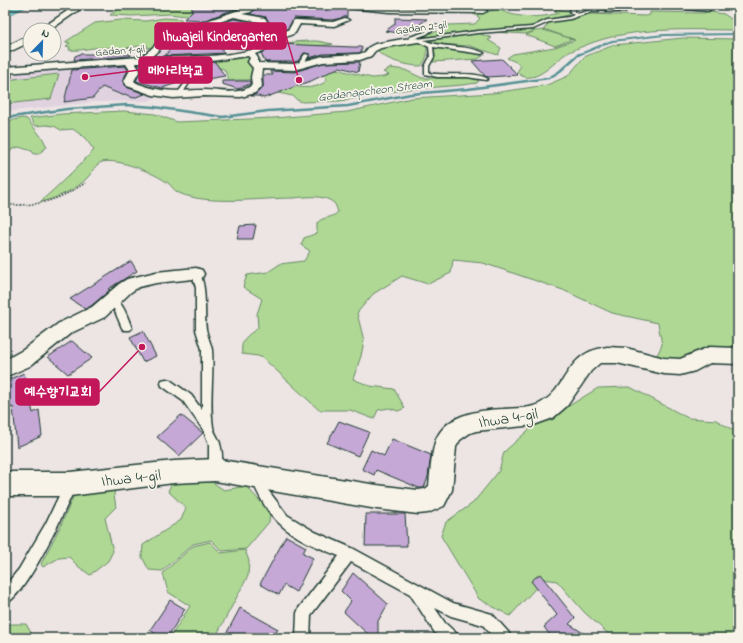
<svg xmlns="http://www.w3.org/2000/svg" width="743" height="643" viewBox="0 0 743 643" font-family="'Indie Flower','Poor Story',sans-serif">
  <style>
    .built { fill: #e1d2e0 }
    .green { fill: #afd895; stroke: #678a64 }
    .water { fill: #78c9d2; stroke: #549193 }
    .lines { fill: none; stroke-linecap: round; stroke-linejoin: round }
    .stream-far1 { stroke: #549193; stroke-width: 2 }
    .stream { stroke: #549193; stroke-width: 2.5 }
    .building { fill: #c5a8d5; stroke: #1f3d34 }
    .service-casing { stroke: #1f3d34; stroke-width: 3 }
    .minor-casing { stroke: #1f3d34; stroke-width: 3 }
    .tertiary-casing { stroke: #1f3d34; stroke-width: 3 }
    .primary-casing { stroke: #1f3d34; stroke-width: 3 }
    .path { stroke: #1f3d34; stroke-width: 1.5; stroke-dasharray: 1.5 1.5; stroke-linecap: butt }
    .service { fill: #f7f3e8; fill-rule: evenodd }
    .minor { fill: #f7f3e8; fill-rule: evenodd }
    .tertiary { fill: #f7f3e8; fill-rule: evenodd }
    .primary { fill: #f7f3e8; fill-rule: evenodd }
    .labels { text-anchor: middle; stroke-width: 3.5; stroke-linejoin: round; paint-order: stroke }
    .far-street-label { font-size: 11px; fill: #1f3d34; stroke: #f7f3e8 }
    .far-water-label { font-size: 12px; font-style: italic; fill: #315954; stroke: #f7f3e8 }
    .near-street-label { font-size: 16px; fill: #1f3d34; stroke: #f7f3e8 }
    .leader { fill: none; stroke: #c2185b; stroke-width: 1.5 }
    .callout-dot { fill: #c2185b; stroke: #f7f3e8; stroke-width: 1.5 }
    .callout { fill: #c2185b; stroke: #c2185b; stroke-width: 1.5 }
    .callout-label { font-size: 14px; text-anchor: middle; font-weight: bold; fill: #fff }
  </style>
  <rect width="100%" height="100%" fill="#ede4e4"/>
  <filter id="ink" filterUnits="userSpaceOnUse"><feTurbulence type="fractalNoise" baseFrequency=".025" numOctaves="2"/><feDisplacementMap in="SourceGraphic" scale="8" xChannelSelector="R" yChannelSelector="G"/><feConvolveMatrix kernelMatrix="1 2 1 2 8 2 1 2 1" color-interpolation-filters="sRGB"/></filter>
  <g filter="url(#ink)">
    <!-- built -->
    <path class="built" d="M168,44H191L190,54L181,67L153,82L135,87L158,96L148,101L93,102L5,112V81L23,71L152,58L163,46Z"/>
    <!-- green -->
    <path class="green" d="M124,5H212L194,17L170,14L132,16L110,15Z
      M499,9C515,19 542,18 559,13L554,10L556,9L568,11L570,12L569,15L545,20L529,28L471,31L438,36L420,37L433,32L444,31L448,25L475,24L480,18L470,12H486Z
      M704,11L724,14L738,24V30C687,30 634,26 586,45C579,48 570,51 564,55C553,64 531,88 517,72L520,67L518,63L507,58L513,54L555,47L575,40L544,29L549,23L553,21L571,19L590,14L645,16L650,15V12L704,13L706,12Z
      M164,18L181,19L182,24L162,36V41L154,47L147,48V45C140,46 133,47 125,48C115,48 104,47 94,48C85,49 78,51 69,50L70,47L66,46L70,43L65,42L95,23L121,20L146,21Z
      M535,30L537,31L543,30L573,39L555,46L526,35L535,31L525,34L493,32Z
      M478,33L492,38L488,40L501,48L498,55L470,46L435,44L428,41Z
      M683,38L738,39V344L681,363L655,359L662,345L658,323L612,313L563,290L483,263L453,260L451,273L428,284L402,276L373,294L357,313L364,341L361,356L353,379L370,386L394,389L405,408L398,411L389,408L378,410L374,419L350,410H319L263,358L258,356L242,354C240,339 247,336 258,328L257,314L262,299L243,287L247,275L268,272L280,264L304,261L310,251L301,245L304,238L317,233V223C325,215 330,220 338,212C337,210 336,205 334,203C324,194 305,197 294,198C261,198 208,206 179,193C174,191 172,186 168,183C155,173 118,158 102,162C94,165 93,172 88,177C78,189 55,199 40,202C59,185 77,168 94,150L85,138L73,129L61,130L54,126L46,125L35,126L30,118L62,114L124,111L155,114L177,122L274,118L347,112L412,98L493,93L547,85L568,76L584,57L614,45Z
      M317,41L333,44L320,46H293L264,50C281,42 298,41 317,41Z
      M418,42L427,47C427,56 427,59 421,66C408,66 388,61 378,52L380,48Z
      M434,47L473,52L483,56L478,59L433,62L435,57Z
      M247,55L250,57L249,64L254,69L253,78L248,80H234L232,83L224,81L229,79L224,69L211,66L214,59Z
      M320,62L336,69L372,78L383,77L389,75L383,72L391,68L405,70L422,78H471L479,81L477,83L462,85L402,90L340,101L302,102L297,100L293,96L278,93L277,90L291,85C301,89 319,89 327,80L325,76L307,67Z
      M59,74L51,99L5,104V86L14,79Z
      M22,118L27,119L43,139L47,147L38,154H34L32,151L19,147L11,150L8,158L5,160V122Z
      M630,387L688,418L716,420L738,433V638H613L584,612L557,581L544,579L510,616L479,599L441,536L446,522L473,503L499,471L504,452L534,425L551,417L598,388Z
      M188,481L212,482L224,490L246,486L270,512L269,522L246,549L222,551L211,540L193,544L162,571L149,570L142,557L143,545L181,520L186,508L168,491L171,485Z
      M115,488L114,495L116,507L105,518L113,551L108,561L90,575L79,567L69,557L59,558L43,567L41,564L60,527L75,493Z
      M210,542L221,553L245,550L249,561L248,576L215,638H170L190,606L168,592L163,573L193,546Z
      M12,624H26L33,636V638H5V626Z"/>
    <!-- water -->
    <path class="water" d="M5,5H30L5,17Z"/>
    <g class="lines">
      <!-- stream-far1 -->
      <path class="stream-far1" d="M578,55L612,41L664,35L738,34"/>
      <!-- stream -->
      <path class="stream" d="M5,118L67,109L126,105L154,107L223,117L268,111L348,106L411,94L468,89L549,78L560,71L579,54"/>
    </g>
    <!-- building -->
    <path class="building" d="M192,5H246L205,20L184,19L192,11Z
      M272,5H326L347,9V17H345L333,20L294,18L288,28L278,33L275,32L266,17L250,14L257,7L269,8Z
      M395,18L427,19L406,34L385,31L395,24Z
      M234,19L258,23L267,38L271,39L265,43L236,40L235,42L236,44L255,47L249,49L219,47L225,53L165,56L175,42L187,35Z
      M280,44L353,47H362L361,52L359,53L323,54L309,58L310,54L304,53L298,61L294,62H265L261,53L277,47Z
      M80,54H132L130,56L74,60L75,56Z
      M502,59L518,75L488,77L485,76L472,61Z
      M215,62L225,76L201,80L200,76L190,79V76L198,64Z
      M360,62L358,72L340,67L311,81L264,98L258,96H251L256,94L263,87V75H273L270,71L294,72L323,63Z
      M138,64H190L184,75V81L162,88L136,81L141,71Z
      M125,66L128,70L123,80L126,87L145,94L133,98L125,94L122,95L102,87L93,98L64,102L72,70Z
      M222,81H250V84L238,89L222,84Z
      M256,225L253,239H237L240,226Z
      M131,261L137,271L108,289L110,290L91,306L85,309L70,299Z
      M143,331L156,356L143,362L130,337Z
      M72,341L92,358L68,374L48,357Z
      M24,373L33,413L39,410L42,436L17,447L13,407L7,409L5,401V381Z
      M181,415L203,433L179,456L157,437Z
      M339,421L369,432L358,456L327,443Z
      M392,439L431,455L428,477L424,488H419L376,470L374,475L362,469L371,450L384,456Z
      M366,514H405L407,546H365Z
      M286,536L306,547L303,553L313,558L296,592L284,585L279,595L260,584Z
      M353,573L388,604L378,621V638H372L344,612L351,601L341,591Z
      M540,574L575,618L569,624L591,638H552L544,627L557,615L531,581Z
      M170,600L185,609L167,638H162L150,630Z
      M240,608L278,629L273,638H224Z"/>
    <g class="lines">
      <defs>
        <path id="service" d="M251,5H271L269,6Z
          M431,5H435L431,11L429,10Z
          M571,5H575L574,12L577,14L591,10L625,12H591L570,19L549,22L533,29L478,33L424,40C442,49 466,44 484,53L482,54L433,47L434,57L429,66V73C447,77 473,70 488,79L486,80L467,77H437L425,74V66L430,57L429,47L417,41V39L478,31L532,27L547,20L569,17L574,15L570,12Z
          M641,5L705,9L702,6L704,5L710,10L708,11Z
          M434,25L437,26L427,34L413,39L411,41L408,40L410,37L425,32Z
          M5,28L7,30L5,31Z
          M237,41L268,45L270,46L268,47L236,43Z
          M305,54L309,55C306,60 303,67 296,67Z
          M195,59L199,60L189,76V83L181,96H177L176,95L185,83V76Z
          M9,75H11V77L5,79V76Z
          M196,271C208,275 204,318 206,329C207,336 211,343 212,350C214,375 209,401 213,427C214,433 219,438 220,444C223,453 223,466 219,474L215,476L211,474L209,470V444L204,431L183,401L162,386L161,383L162,380L166,379L170,380L191,395L202,410V349L196,330V288L192,274Z
          M113,298C123,301 128,319 132,328L130,330H124L122,328L114,309L109,301Z
          M257,472L261,474L268,490L287,515L315,532L354,549L453,603L492,614L509,633L511,638H494L483,625L451,616L435,608L445,623L456,633L458,638H440L435,633L410,594L351,562L311,615L310,638H296L297,613L299,608L339,556C319,548 294,538 279,523C266,511 258,494 251,478L253,474Z
          M70,479L74,481L76,485C66,509 27,595 5,604V586L19,569L46,523L66,481Z"/>
        <path id="minor" d="M249,5H257L251,12L242,14L265,18L274,33L278,35L289,29L294,20H297L333,22L345,18L349,20L334,26L300,24L295,33L284,38L276,46L255,54L258,58V63L294,64L323,56L359,54L365,52L369,47L375,44L403,39L418,38L422,40L418,42L381,48L375,51L371,56L360,60L323,62L294,70L262,69L261,77L262,86L255,93L241,97L204,96L173,98L153,95L127,86L124,81L130,70L126,64L5,73V67L140,57L150,50L165,35L245,8ZM234,17L259,22L268,37L274,39C253,59 180,57 151,57L171,39ZM248,56L250,58L248,62L253,68L251,77L252,85C239,96 219,90 204,90C184,90 167,93 148,87C143,85 137,84 134,81L140,70L135,63H197Z
          M335,5H360L389,8L483,9L487,11L483,13L389,12L339,7Z
          M196,268L202,270L204,274L202,278L156,283L139,287L131,292L105,317L71,333L30,366L5,377V360L23,350L59,323L92,307L119,284L127,279L156,272Z
          M607,347L626,348L664,358L680,359L709,347L738,348V364L710,363L695,371L680,375L664,374L617,363H600L591,371L567,406L553,418L534,425L476,431L470,433L460,440L456,447L452,490L444,506L428,513L418,514L377,509L215,481L174,483L70,496H5V472H70L174,461L215,459L377,485L418,490L425,489L429,486C430,473 431,459 434,446C441,415 477,410 503,409C515,408 529,409 539,404C570,388 563,353 607,347Z"/>
        <path id="tertiary" d="M730,5H738V10Z"/>
        <path id="primary" d="M76,5H86L50,30H39Z
          M30,35V42L5,54V47Z"/>
      </defs>
      <!-- service casing -->
      <use href="#service" class="service-casing"/>
      <!-- minor casing -->
      <use href="#minor" class="minor-casing"/>
      <!-- tertiary casing -->
      <use href="#tertiary" class="tertiary-casing"/>
      <!-- primary casing -->
      <use href="#primary" class="primary-casing"/>
      <!-- path -->
      <path class="path" d="M5,205C38,206 58,201 85,183"/>
      <!-- service -->
      <use href="#service" class="service"/>
      <!-- minor -->
      <use href="#minor" class="minor"/>
      <!-- tertiary -->
      <use href="#tertiary" class="tertiary"/>
      <!-- primary -->
      <use href="#primary" class="primary"/>
    </g>
  </g>
  <g class="labels">
    <!-- far-street labels -->
    <g class="far-street-label">
      <text transform="translate(421 27) rotate(-7)" y="4">Gadan 2-gil</text>
      <text transform="translate(120 50) rotate(-4)" y="4">Gadan 1-gil</text>
    </g>
    <!-- far-water labels -->
    <g class="far-water-label">
      <text transform="translate(375 90) rotate(-7)" y="4">Gadanapcheon Stream</text>
    </g>
    <!-- near-street labels -->
    <g class="near-street-label">
      <text transform="translate(508 417) rotate(-9)" y="6">Ihwa 4-gil</text>
      <text transform="translate(131 477) rotate(-6)" y="6">Ihwa 4-gil</text>
    </g>
  </g>
  <!-- callouts -->
  <path class="leader" d="M299 80L286 36M85 77L139 70M142 347L99 392"/>
  <g class="callout-dot">
    <circle cx="299" cy="80" r="4"/>
    <circle cx="85" cy="77" r="4"/>
    <circle cx="142" cy="347" r="4"/>
  </g>
  <g class="callout">
    <rect x="155" y="23" width="131" height="26" rx="4"/>
    <rect x="139" y="57" width="73" height="26" rx="4"/>
    <rect x="16" y="379" width="83" height="26" rx="4"/>
  </g>
  <g class="callout-label">
    <text x="220" y="41">Ihwajeil Kindergarten</text>
    <text x="176" y="75">메아리학교</text>
    <text x="58" y="396">예수향기교회</text>
  </g>
  <!-- margin -->
  <rect width="743" height="643" fill="none" stroke="#f7f3e8" stroke-width="20"/>
  <rect x="10" y="10" width="723" height="623" fill="none" stroke="#1f3d34" stroke-width="1.5" filter="url(#ink)"/>
  <!-- north arrow -->
  <g transform="translate(42 42) rotate(23)"><circle r="19" fill="#f7f3e8" stroke="#a1aaa0"/>
  <path d="M0-3L7 15L0 10L-7 15Z" fill="#1f6fb2"/>
  <text y="-6" font-size="11" font-weight="bold" text-anchor="middle" fill="#1f3d34">N</text>
  </g>
</svg>
